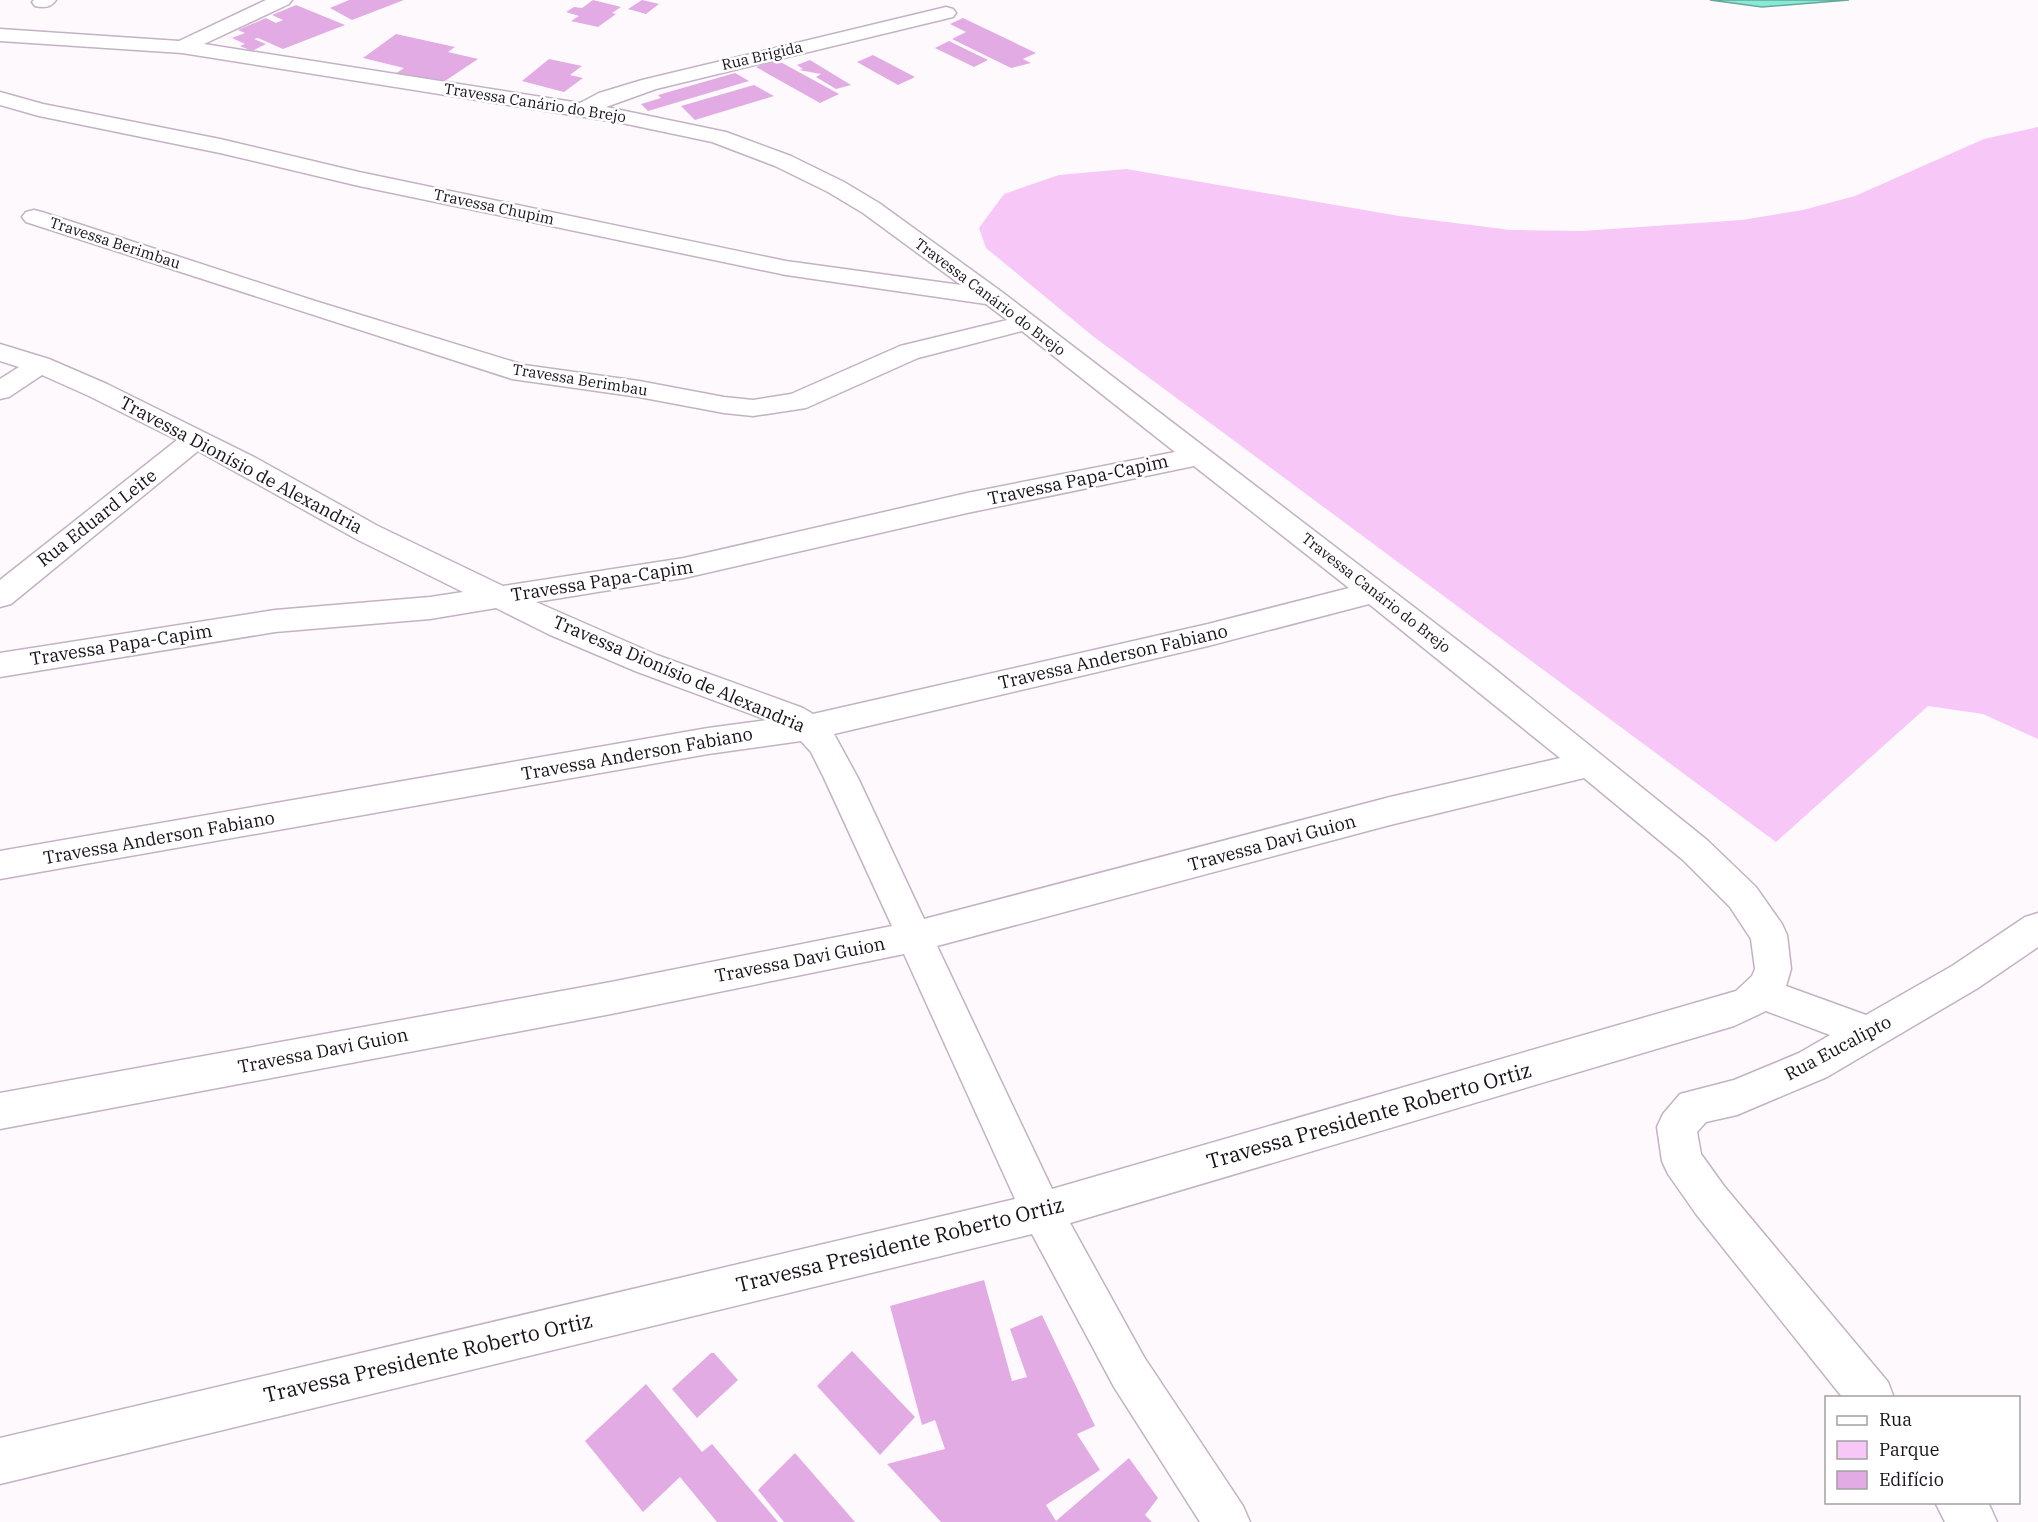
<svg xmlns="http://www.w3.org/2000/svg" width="2038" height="1522" viewBox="0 0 2038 1522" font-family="'IBM Plex Serif',serif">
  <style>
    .green { fill: #f7c7f8 }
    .water { fill: #86ead5; stroke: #65a99c; stroke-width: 1.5 }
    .building { fill: #e3abe4 }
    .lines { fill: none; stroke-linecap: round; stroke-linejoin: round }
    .minor-casing { stroke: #c3b2c3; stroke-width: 3 }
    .minor { fill: #fff; fill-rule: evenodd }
    .labels { text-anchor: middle; stroke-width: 5; stroke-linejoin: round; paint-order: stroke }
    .far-street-label { font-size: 15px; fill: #181218; stroke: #fff }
    .street-label { font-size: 18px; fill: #181218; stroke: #fff }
    .near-street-label { font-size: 21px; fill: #181218; stroke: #fff }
  </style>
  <rect width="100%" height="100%" fill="#fdf9fd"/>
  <!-- green -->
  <path class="green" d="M2038,127V739L1983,714L1928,706L1776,842L1094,337L986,248L979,228L1004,194L1059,175L1126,169L1399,216L1511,230L1582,231L1742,220L1803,210L1855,196L1984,139Z"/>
  <!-- water -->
  <path class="water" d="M1710,0H1849L1762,7Z"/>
  <!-- building -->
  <path class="building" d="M349,0H404L352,20L330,8Z
    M593,0L621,7L612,13L616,14L598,27L571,21L579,16L566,12L574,7L582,8Z
    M642,0L659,4L646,14L628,9Z
    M296,5L345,25L283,49L258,38L254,39L266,44L252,51L240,46L245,44L232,38L245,33L238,30L266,18L276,23L283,20L272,15Z
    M963,18L1036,53L1023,59L1031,63L1011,68L952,39L966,32L950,24Z
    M396,34L455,47L448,52L478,59L445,81L395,74L404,68L363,58Z
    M949,41L988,60L974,67L935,48Z
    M873,55L915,77L898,85L857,62Z
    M549,59L582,66L570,75L583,78L564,92L522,81Z
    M775,59L839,94L820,103L756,67Z
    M810,60L851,85L836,89L816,77L821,74L799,70L803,69L797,65Z
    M735,73L749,81L648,111L641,104L661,98L658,95Z
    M754,85L774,96L695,120L681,106Z
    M984,1280L1012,1381L1027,1377L1010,1329L1042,1315L1095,1426L1077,1434L1100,1470L1046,1505L1056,1521L1129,1458L1158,1498L1145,1515L1152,1522H941L887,1464L945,1449L935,1420L922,1425L890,1306Z
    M852,1351L915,1417L880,1455L817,1386Z
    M711,1353H714L738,1380L697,1418L672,1389Z
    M646,1384L702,1452L712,1444L778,1522H717L680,1477L643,1512L585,1441Z
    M795,1453L855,1522H784L758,1490Z"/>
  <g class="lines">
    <defs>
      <path id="minor" d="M34,0H56C51,8 43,8 35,6L32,2Z
        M266,0H292L289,4L204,44L580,103L599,93L642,80L946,7L953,9L956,13L953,17L656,89L606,107L726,132L791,156L844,182L879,203L1002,292L1491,666L1707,840L1756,887L1782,924L1787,935L1791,969L1786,986L1866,1015L1952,966L2025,917L2038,913V947L1978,988L1827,1077L1737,1115L1706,1122L1697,1132L1701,1154L1724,1186L1888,1382L1894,1398H1843L1696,1214L1668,1174L1662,1161L1657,1127L1663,1114L1680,1094L1734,1080L1799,1053L1830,1035L1766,1011L1734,1026L1070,1223L1144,1357L1243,1506L1250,1522H1200L1114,1387L1032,1234L0,1484V1438L1015,1199L904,954L611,1014L0,1129V1093L611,982L892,926L824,778L811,752L801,741L708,754L0,879V851L708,728L767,720L635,671L548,634L496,608L430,619L275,632L0,677V653L275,610L430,597L463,592L358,540L198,451L11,604L0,607V580L177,440L89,396L42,375L9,397L0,399V379L19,367L0,361V344L49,359L107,384L256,458L378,526L503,586L684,558L967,493L1175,452L1022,331L918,358L806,408L753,416L724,413L639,397L512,379L26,222L22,217L26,212L34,210L42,212L315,301L524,365L639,381L724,397L753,400L791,394L900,346L1007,320L986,304L786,275L359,186L220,153L39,116L0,105V92L43,104L220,139L359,172L786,261L961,285L863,213L828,192L775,166L712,142L622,123L182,53L0,41V29L179,41ZM1194,466L1349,588L1208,624L813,714L803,708L657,655L536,602L684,578L967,513ZM1369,604L1560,758L1390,797L924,919L858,778L834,734L1208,646ZM1584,778L1683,860L1730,907L1751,939L1755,969L1752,976L1736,991L1052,1189L937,946L1390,825Z
        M1935,1502H1988L1997,1522H1945Z"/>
    </defs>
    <!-- minor casing -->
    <use href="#minor" class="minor-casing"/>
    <!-- minor -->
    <use href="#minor" class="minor"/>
  </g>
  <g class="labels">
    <!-- far-street labels -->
    <g class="far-street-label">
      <text transform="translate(762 56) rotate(-13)" y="5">Rua Brigida</text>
      <text transform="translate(535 103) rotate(9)" y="5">Travessa Canário do Brejo</text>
      <text transform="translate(494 207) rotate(12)" y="5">Travessa Chupim</text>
      <text transform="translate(115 243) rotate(18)" y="5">Travessa Berimbau</text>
      <text transform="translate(990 297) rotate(37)" y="5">Travessa Canário do Brejo</text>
      <text transform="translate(580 380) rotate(9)" y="5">Travessa Berimbau</text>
      <text transform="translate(1376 593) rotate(38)" y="5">Travessa Canário do Brejo</text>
    </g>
    <!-- street labels -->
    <g class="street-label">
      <text transform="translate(241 465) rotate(28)" y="6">Travessa Dionísio de Alexandria</text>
      <text transform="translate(1078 480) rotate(-12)" y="6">Travessa Papa-Capim</text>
      <text transform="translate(97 518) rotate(-38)" y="6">Rua Eduard Leite</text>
      <text transform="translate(602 581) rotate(-9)" y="6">Travessa Papa-Capim</text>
      <text transform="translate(121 645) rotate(-9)" y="6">Travessa Papa-Capim</text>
      <text transform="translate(1113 657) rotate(-13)" y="6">Travessa Anderson Fabiano</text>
      <text transform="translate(679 674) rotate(23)" y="6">Travessa Dionísio de Alexandria</text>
      <text transform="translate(637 754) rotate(-10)" y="6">Travessa Anderson Fabiano</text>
      <text transform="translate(159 838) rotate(-10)" y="6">Travessa Anderson Fabiano</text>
      <text transform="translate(1272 843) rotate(-15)" y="6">Travessa Davi Guion</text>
      <text transform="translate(800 960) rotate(-11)" y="6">Travessa Davi Guion</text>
      <text transform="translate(1838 1048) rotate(-28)" y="6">Rua Eucalipto</text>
      <text transform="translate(323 1051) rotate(-11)" y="6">Travessa Davi Guion</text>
    </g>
    <!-- near-street labels -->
    <g class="near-street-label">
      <text transform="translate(1369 1116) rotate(-16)" y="7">Travessa Presidente Roberto Ortiz</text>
      <text transform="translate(900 1245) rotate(-14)" y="7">Travessa Presidente Roberto Ortiz</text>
      <text transform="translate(428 1358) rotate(-13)" y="7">Travessa Presidente Roberto Ortiz</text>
    </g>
  </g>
  <!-- legend -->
  <rect x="1825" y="1396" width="195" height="108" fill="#ffffff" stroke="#a3a0a3" stroke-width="1.5"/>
  <rect x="1837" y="1416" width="30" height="9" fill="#ffffff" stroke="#a3a0a3" stroke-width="1.5"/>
  <text x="1879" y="1426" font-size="18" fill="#181218">Rua</text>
  <rect x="1837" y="1441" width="30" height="18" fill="#f7c7f8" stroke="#a3a0a3" stroke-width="1.5"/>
  <text x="1879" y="1456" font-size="18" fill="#181218">Parque</text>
  <rect x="1837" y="1471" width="30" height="18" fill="#e3abe4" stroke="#a3a0a3" stroke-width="1.5"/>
  <text x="1879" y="1486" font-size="18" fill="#181218">Edifício</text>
</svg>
